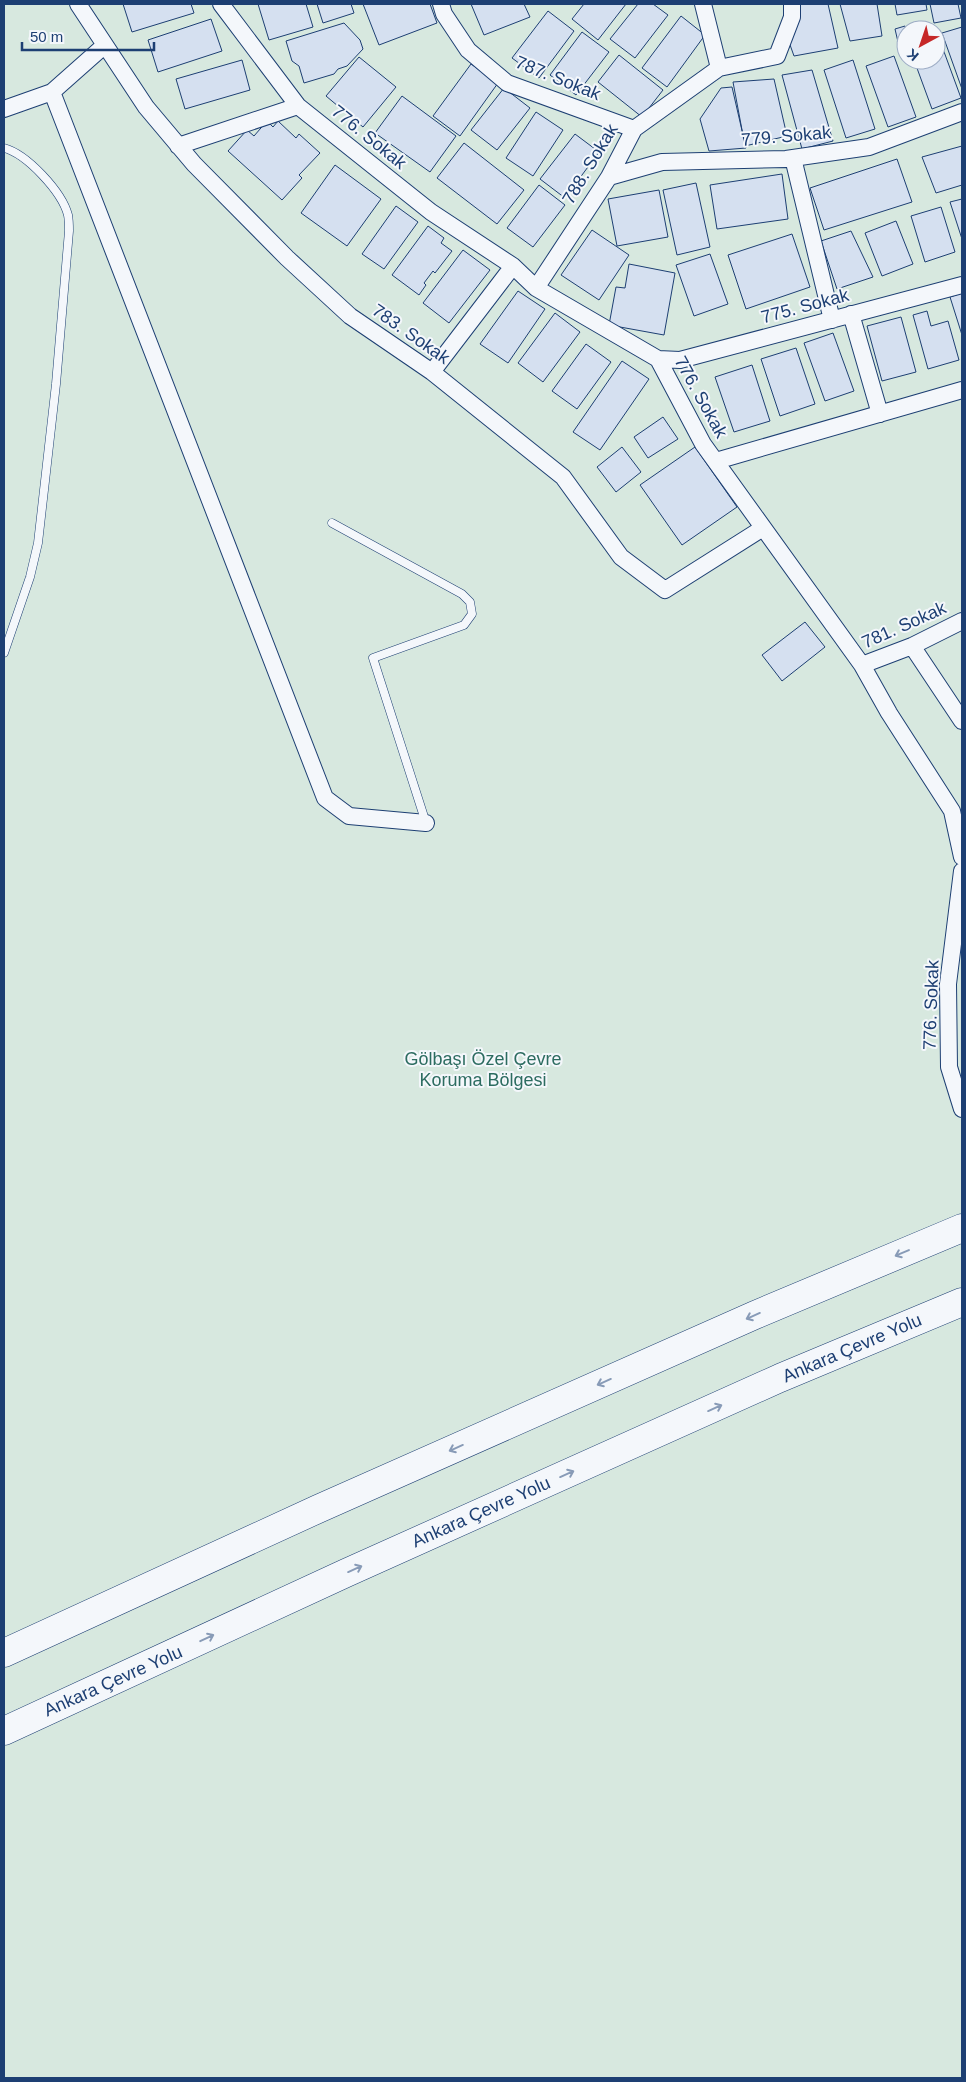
<svg xmlns="http://www.w3.org/2000/svg" width="966" height="2082" viewBox="0 0 966 2082" font-family="Arial,sans-serif">
  <style>
    .green { fill: #d7e8df; stroke: #687fa3; fill-rule: evenodd }
    .building { fill: #d5e0f0; stroke: #1d3f73 }
    .lines { fill: none; stroke-linecap: round; stroke-linejoin: round }
    .lane-casing { stroke: #1d3f73; stroke-width: 9 }
    .street-casing { stroke: #1d3f73; stroke-width: 18 }
    .highway-casing { stroke: #1d3f73; stroke-width: 29 }
    .lane { stroke: #f4f7fb; stroke-width: 8 }
    .street { stroke: #f4f7fb; stroke-width: 16 }
    .highway { stroke: #f4f7fb; stroke-width: 28 }
    .oneway { stroke: #889bb7 }
    .labels { text-anchor: middle; stroke-width: 4; stroke-linejoin: round; paint-order: stroke }
    .street-label { font-size: 18px; fill: #1d3f73; stroke: #f4f7fb }
    .park-label { font-size: 18px; fill: #2c6c60; stroke: #f4f7fb }
  </style>
  <rect width="100%" height="100%" fill="#f4f7fb"/>
  <!-- green -->
  <path class="green" d="M4,4H962V2078H4ZM906,30H936V60H906Z"/>
  <!-- building -->
  <path class="building" d="M123,4H191L194,13L132,32Z
    M258,4H306L313,27L269,40Z
    M317,4H351L354,13L323,23Z
    M363,4H430L437,23L379,45Z
    M471,4H524L530,17L484,35Z
    M584,4H626L598,40L572,19Z
    M638,4H653L668,15L635,58L610,39Z
    M800,4H828L838,48L794,56L789,42Z
    M840,4H877L882,36L850,41Z
    M895,4H926L927,10L897,15Z
    M930,4H958L961,18L934,23Z
    M548,11L574,31L539,78L512,58Z
    M681,16L705,35L667,87L642,68Z
    M211,19L222,51L158,72L148,40Z
    M344,23L360,40L363,49L347,66L338,69L334,74L304,83L299,66L292,61L286,41Z
    M905,26L906,39L898,42L895,29Z
    M962,27V89L942,33Z
    M582,32L609,52L576,95L550,75Z
    M943,49L961,98L932,109L914,60H936V51Z
    M619,55L663,90L642,117L598,82Z
    M894,56L916,117L888,127L866,66Z
    M359,57L396,87L363,127L326,96Z
    M242,60L250,90L185,109L176,79Z
    M853,60L875,129L846,138L824,70Z
    M471,64L498,83L460,136L433,116Z
    M812,70L833,141L802,149L782,75Z
    M774,79L787,136L745,146L733,82Z
    M732,87L746,148L709,151L700,119L721,88Z
    M504,88L530,108L497,150L471,130Z
    M402,96L456,136L430,172L375,133Z
    M536,112L563,130L533,176L506,158Z
    M267,121L273,127L278,121L296,138L299,134L320,153L299,175L302,178L282,200L228,151L247,130L254,136Z
    M575,134L599,152L565,198L540,179Z
    M464,143L524,190L497,224L437,178Z
    M962,146V185L936,193L922,157Z
    M897,159L912,202L824,230L810,188Z
    M335,165L381,199L347,246L301,213Z
    M782,174L788,219L717,229L710,185Z
    M696,183L710,247L677,255L663,190Z
    M539,185L565,205L533,247L507,228Z
    M659,190L668,237L617,246L608,199Z
    M962,199V239L950,202Z
    M396,206L418,222L384,269L362,254Z
    M941,207L955,252L925,262L911,216Z
    M896,221L913,264L882,276L865,233Z
    M428,226L444,238L441,243L452,251L435,273L433,271L424,283L426,285L419,295L392,275Z
    M592,230L629,255L599,300L561,275Z
    M851,231L873,277L837,289L821,241Z
    M792,234L810,287L746,309L728,255Z
    M463,250L490,270L449,323L423,303Z
    M710,254L728,304L694,316L676,265Z
    M629,264L675,273L664,335L609,325L616,287L625,288Z
    M518,291L545,309L508,363L480,344Z
    M962,293V335L950,297Z
    M927,311L931,326L948,321L959,360L928,369L913,315Z
    M555,313L580,332L543,382L518,363Z
    M901,317L916,372L882,381L867,326Z
    M833,333L854,391L825,401L804,343Z
    M586,344L611,362L577,409L552,391Z
    M796,348L815,404L780,416L761,359Z
    M622,361L649,379L600,450L573,432Z
    M752,365L770,421L734,432L715,377Z
    M663,417L678,439L648,458L634,437Z
    M622,447L641,472L616,492L597,467Z
    M695,447L737,507L682,545L640,485Z
    M805,622L825,647L782,681L762,655Z"/>
  <g class="lines">
    <defs>
      <path id="lane" d="M4,148C27,154 62,192 68,215C69,220 69,226 69,231L56,384L38,543L30,577L4,653
        M332,523L462,594L470,602L472,614L464,625L373,658L426,823"/>
      <path id="street" d="M78,4L146,107L194,164L287,258L350,316L432,372L563,477L621,557L665,590L763,528
        M221,4L298,106L431,212L513,266L536,288L658,359L703,444L862,665L889,713L952,811L962,857
        M441,4L444,14L468,50L507,83L634,129
        M719,68L777,56L792,17V4
        M52,92L325,798L349,816L426,823
        M4,109L52,92L105,45
        M178,146L298,106
        M793,158L832,320
        M609,177L662,162L786,159L869,147L962,112
        M536,288L609,177L634,129L719,68L703,4
        M851,314L880,414
        M658,359L680,360L962,285
        M432,372L513,266
        M716,461L962,390
        M912,646L962,721
        M862,665L912,646L962,621
        M962,871L948,984L949,1067L962,1109"/>
      <path id="highway" d="M4,1653L318,1509L755,1315L962,1228
        M4,1731L346,1573L780,1378L962,1302"/>
    </defs>
    <!-- lane casing -->
    <use href="#lane" class="lane-casing"/>
    <!-- street casing -->
    <use href="#street" class="street-casing"/>
    <!-- highway casing -->
    <use href="#highway" class="highway-casing"/>
    <!-- lane -->
    <use href="#lane" class="lane"/>
    <!-- street -->
    <use href="#street" class="street"/>
    <!-- highway -->
    <use href="#highway" class="highway"/>
  </g>
  <!-- one-way arrows -->
  <defs><path id="oneway-shaft" d="M-6 0H5M1.5-3L5.5 0L1.5 3" fill="none" stroke-width="1.6" stroke-linecap="round" stroke-linejoin="round" transform="scale(1.25)"/></defs>
  <g class="oneway">
    <use href="#oneway-shaft" transform="translate(902 1253) rotate(157)"/>
    <use href="#oneway-shaft" transform="translate(753 1316) rotate(156)"/>
    <use href="#oneway-shaft" transform="translate(604 1382) rotate(156)"/>
    <use href="#oneway-shaft" transform="translate(715 1408) rotate(-24)"/>
    <use href="#oneway-shaft" transform="translate(456 1448) rotate(156)"/>
    <use href="#oneway-shaft" transform="translate(567 1474) rotate(-24)"/>
    <use href="#oneway-shaft" transform="translate(355 1569) rotate(-24)"/>
    <use href="#oneway-shaft" transform="translate(207 1638) rotate(-25)"/>
  </g>
  <g class="labels">
    <!-- street labels -->
    <g class="street-label">
      <text transform="translate(558 78) rotate(22)" y="6">787. Sokak</text>
      <text transform="translate(786 136) rotate(-5)" y="6">779. Sokak</text>
      <text transform="translate(369 137) rotate(39)" y="6">776. Sokak</text>
      <text transform="translate(590 164) rotate(-59)" y="6">788. Sokak</text>
      <text transform="translate(805 306) rotate(-15)" y="6">775. Sokak</text>
      <text transform="translate(411 334) rotate(35)" y="6">783. Sokak</text>
      <text transform="translate(701 397) rotate(61)" y="6">776. Sokak</text>
      <text transform="translate(904 625) rotate(-24)" y="6">781. Sokak</text>
      <text transform="translate(931 1005) rotate(-88)" y="6">776. Sokak</text>
      <text transform="translate(852 1348) rotate(-23)" y="6">Ankara Çevre Yolu</text>
      <text transform="translate(481 1512) rotate(-24)" y="6">Ankara Çevre Yolu</text>
      <text transform="translate(113 1681) rotate(-24)" y="6">Ankara Çevre Yolu</text>
    </g>
    <!-- park labels -->
    <g class="park-label">
      <text x="483" y="1065">Gölbaşı Özel Çevre<tspan x="483" dy="21">Koruma Bölgesi</tspan></text>
    </g>
  </g>
  <!-- border -->
  <rect width="966" height="2082" fill="none" stroke="#1d3f73" stroke-width="10"/>
  <!-- north arrow -->
  <g transform="translate(921 45) rotate(220)"><circle r="24" fill="#f4f7fb" stroke="#9eadc5"/>
  <path d="M0-4L9 19L0 12L-9 19Z" fill="#c62828"/>
  <text y="-8" font-size="14" font-weight="bold" text-anchor="middle" fill="#1d3f73">K</text>
  </g>
  <!-- scale -->
  <path d="M22 42v8h132v-8" fill="none" stroke="#1d3f73" stroke-width="2.5"/>
  <text x="30" y="42" font-size="15" fill="#1d3f73" stroke="#f4f7fb" stroke-width="4" paint-order="stroke">50 m</text>
</svg>
